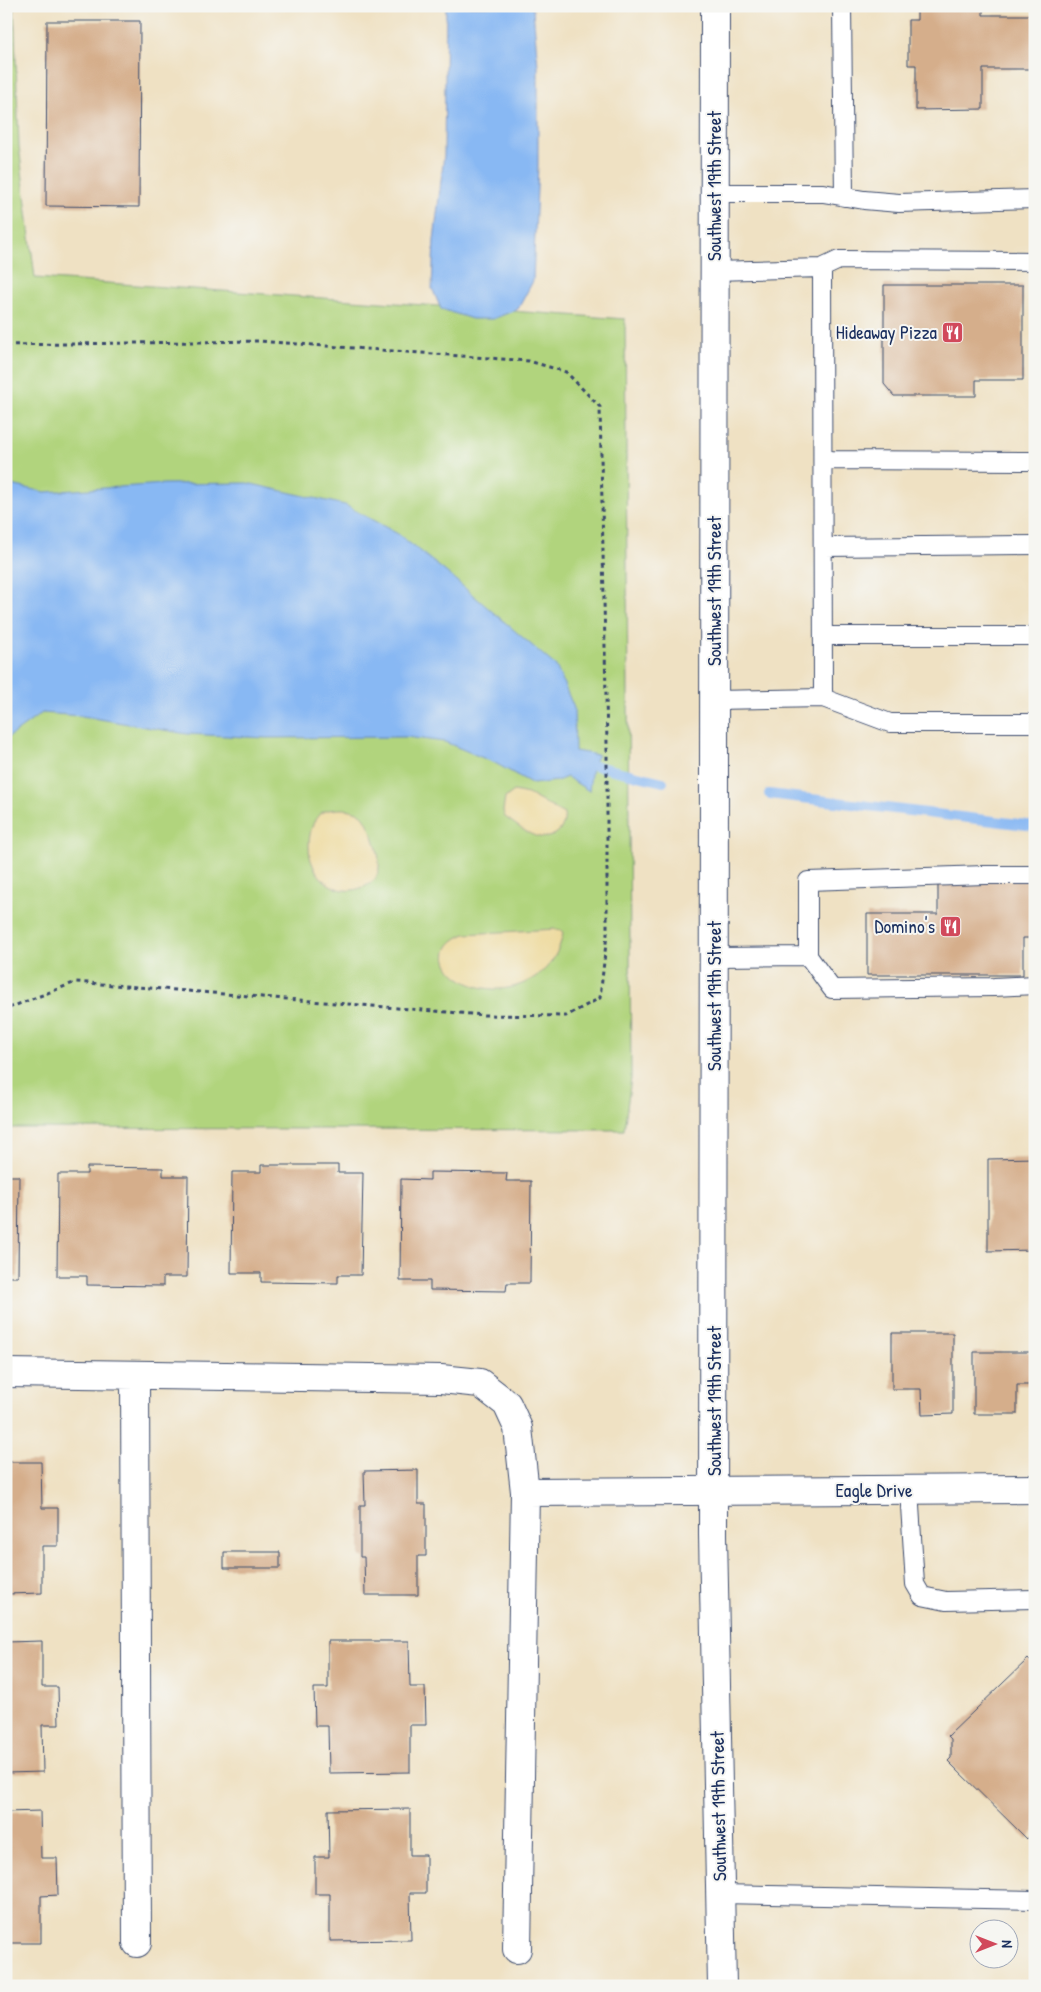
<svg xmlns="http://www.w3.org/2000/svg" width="1041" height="1992" viewBox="0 0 1041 1992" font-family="'Patrick Hand',sans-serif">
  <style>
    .green { fill: #b1d47d; stroke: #66826e }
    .sand { fill: #eeda9e; stroke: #84847e }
    .water { fill: #88b8f3; stroke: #5274a8 }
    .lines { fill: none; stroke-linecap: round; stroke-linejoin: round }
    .stream { stroke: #88b8f3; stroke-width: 10 }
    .building { fill: #d5ae8b }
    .service-casing { stroke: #3b4a6d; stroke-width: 20 }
    .minor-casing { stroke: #3b4a6d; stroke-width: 30 }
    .tertiary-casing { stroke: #3b4a6d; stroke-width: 30 }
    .path { stroke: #3b4a6d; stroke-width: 3; stroke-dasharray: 4 4; stroke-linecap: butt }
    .service { stroke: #fff; stroke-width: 18 }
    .minor { stroke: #fff; stroke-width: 28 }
    .tertiary { stroke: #fff; stroke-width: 28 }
    .labels { text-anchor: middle; stroke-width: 4; stroke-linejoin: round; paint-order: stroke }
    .street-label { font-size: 19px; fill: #1b2f5e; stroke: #f6f6f2 }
    .poi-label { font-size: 19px; fill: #1b2f5e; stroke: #f6f6f2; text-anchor: end }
  </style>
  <rect width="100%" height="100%" fill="#f6f6f2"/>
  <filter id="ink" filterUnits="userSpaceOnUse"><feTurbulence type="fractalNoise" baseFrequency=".02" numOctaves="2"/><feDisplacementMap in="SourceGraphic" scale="10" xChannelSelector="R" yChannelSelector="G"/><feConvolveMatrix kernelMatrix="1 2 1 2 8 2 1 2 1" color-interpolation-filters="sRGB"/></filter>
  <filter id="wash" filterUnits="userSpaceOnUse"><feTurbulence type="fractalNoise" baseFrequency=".0096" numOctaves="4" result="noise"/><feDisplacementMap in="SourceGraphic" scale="20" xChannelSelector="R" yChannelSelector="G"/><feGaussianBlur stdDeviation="1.12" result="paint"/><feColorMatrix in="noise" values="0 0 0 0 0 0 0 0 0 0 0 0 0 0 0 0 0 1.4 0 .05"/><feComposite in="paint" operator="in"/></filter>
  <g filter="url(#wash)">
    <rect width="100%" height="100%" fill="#efe1c3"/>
    <!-- green -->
    <path class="green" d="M6,6H14L19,146L35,278L625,319L631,1078L624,1130L6,1128Z"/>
    <!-- sand -->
    <path class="sand" d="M514,791L528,794L564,814C565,821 563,827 558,832C540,847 520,827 505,817L503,811L505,798Z
      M344,809C351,810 359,811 364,817C372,829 384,862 377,875C375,881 369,885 363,887C341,897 320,883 312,863C306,849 309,822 321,813C327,809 337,809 344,809Z
      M556,929L561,930L563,933C559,952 552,966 535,977C480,1014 411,956 465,934Z"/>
    <!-- water -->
    <path class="water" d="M446,6H531L533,10L538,66V165L533,281L518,309L493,319H472L441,309L432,288L434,240L444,155Z
      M247,483L345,505L398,534L446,572L556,666L574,708L575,751L598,755L592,765L589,791L567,777L557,781L533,784L495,763L445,742L406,737L266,738L187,734L82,716L42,713L6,739V484L45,492L164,484Z"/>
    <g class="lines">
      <!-- stream -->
      <path class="stream" d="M592,765L663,782
        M769,794L1035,826"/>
    </g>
    <g id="blocks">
      <!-- building -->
      <path class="building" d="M917,6H983V15H1035V69H983V109L916,110V65H908V20H917Z
        M47,21H140L139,207L46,206Z
        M884,285H1023V380H976V396H894L884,384Z
        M938,881H1035V938H1023V975H867V914H938Z
        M1035,1158V1250L988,1251V1159Z
        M261,1165H338V1173H363L361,1275H338V1283L261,1282V1273H231L232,1172H261Z
        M87,1167L163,1168V1176H188L187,1277H163V1286L87,1285V1276H57L58,1174H87Z
        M430,1172L507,1173L506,1181H531L530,1283H507L506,1291L430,1290V1281H400L401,1179L430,1180Z
        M6,1176H19L18,1277H6Z
        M892,1333H953V1414L922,1415L921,1389H892Z
        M974,1352H1035V1385H1017V1414H974Z
        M6,1462H41L42,1508H58V1546H42V1593L6,1594Z
        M418,1470V1504H426V1556H418V1595H365L364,1557H360V1505H365L364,1471Z
        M224,1552H280V1568H224Z
        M42,1641V1687H58L59,1725H42L43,1772L6,1773V1642Z
        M328,1641H409L410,1687H425L426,1725H410V1772L329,1773L328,1726H315L314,1688H328Z
        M1028,1659L1035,1666V1830L1027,1839L948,1761L951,1758V1739L948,1736Z
        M410,1809V1855H426V1893H410L411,1940L330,1941V1894H315V1857H329L328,1810Z
        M40,1811L41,1858H57L58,1895L41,1896V1943H6V1812Z"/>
    </g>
  </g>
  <g filter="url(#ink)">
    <use href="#blocks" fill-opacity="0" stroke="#3b4a6d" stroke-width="1"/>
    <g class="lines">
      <defs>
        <path id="service" d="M842,6L844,197
          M713,193H823L864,200L899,203L1035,199
          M714,271L822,268L839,260L1035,261
          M824,460L1035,461
          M824,547L1035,545
          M824,636H1035
          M823,698L890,723H1035
          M714,700L823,698L822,268
          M1035,875H985L808,881V956L832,989L994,987L1035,985
          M714,957L808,956
          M909,1490L915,1584L922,1596L946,1601L1035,1599
          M719,1894L1035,1900"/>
        <path id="minor" d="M6,1373L441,1379L480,1383L507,1404L518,1428L525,1492L517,1949
          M135,1375L137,1943
          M525,1492L1035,1489"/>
        <path id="tertiary" d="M715,6L713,1535L722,1986"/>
      </defs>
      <!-- service casing -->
      <use href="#service" class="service-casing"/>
      <!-- minor casing -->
      <use href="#minor" class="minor-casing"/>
      <!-- tertiary casing -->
      <use href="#tertiary" class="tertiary-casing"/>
      <!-- path -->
      <path class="path" d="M6,345L258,341L529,361L566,372L600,407L607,744V934L600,998L566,1016L484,1015L76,982L6,1009"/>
      <!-- service -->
      <use href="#service" class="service"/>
      <!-- minor -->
      <use href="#minor" class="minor"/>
      <!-- tertiary -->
      <use href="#tertiary" class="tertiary"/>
    </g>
  </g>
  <!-- icons -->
  <defs>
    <symbol id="restaurant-square" viewBox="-11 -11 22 22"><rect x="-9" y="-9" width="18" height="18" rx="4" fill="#d1495b" stroke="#f6f6f2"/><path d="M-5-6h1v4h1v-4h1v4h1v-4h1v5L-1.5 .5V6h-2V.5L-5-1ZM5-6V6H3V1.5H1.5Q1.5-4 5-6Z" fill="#fff"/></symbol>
  </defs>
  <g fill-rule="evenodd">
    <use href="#restaurant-square" x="940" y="320" width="25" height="25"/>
    <use href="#restaurant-square" x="938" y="914" width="25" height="25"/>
  </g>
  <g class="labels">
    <!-- street labels -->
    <g class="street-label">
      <text transform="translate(714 186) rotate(-90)" y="7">Southwest 19th Street</text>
      <text transform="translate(714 591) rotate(-90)" y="7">Southwest 19th Street</text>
      <text transform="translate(714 996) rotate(-90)" y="7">Southwest 19th Street</text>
      <text transform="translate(714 1401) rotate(-90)" y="7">Southwest 19th Street</text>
      <text x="874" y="1497">Eagle Drive</text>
      <text transform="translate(718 1806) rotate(-91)" y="7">Southwest 19th Street</text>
    </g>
    <!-- poi labels -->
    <g class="poi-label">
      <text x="937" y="339">Hideaway Pizza</text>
      <text x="935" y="933">Domino's</text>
    </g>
  </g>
  <!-- margin -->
  <rect width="1041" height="1992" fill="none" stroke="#f6f6f2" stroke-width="25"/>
  <!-- north arrow -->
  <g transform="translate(994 1944) rotate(90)"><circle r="24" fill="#f6f6f2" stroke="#9ea6b7"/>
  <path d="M0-4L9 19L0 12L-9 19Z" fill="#d1495b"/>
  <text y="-8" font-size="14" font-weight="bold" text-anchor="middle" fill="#1b2f5e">N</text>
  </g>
</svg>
